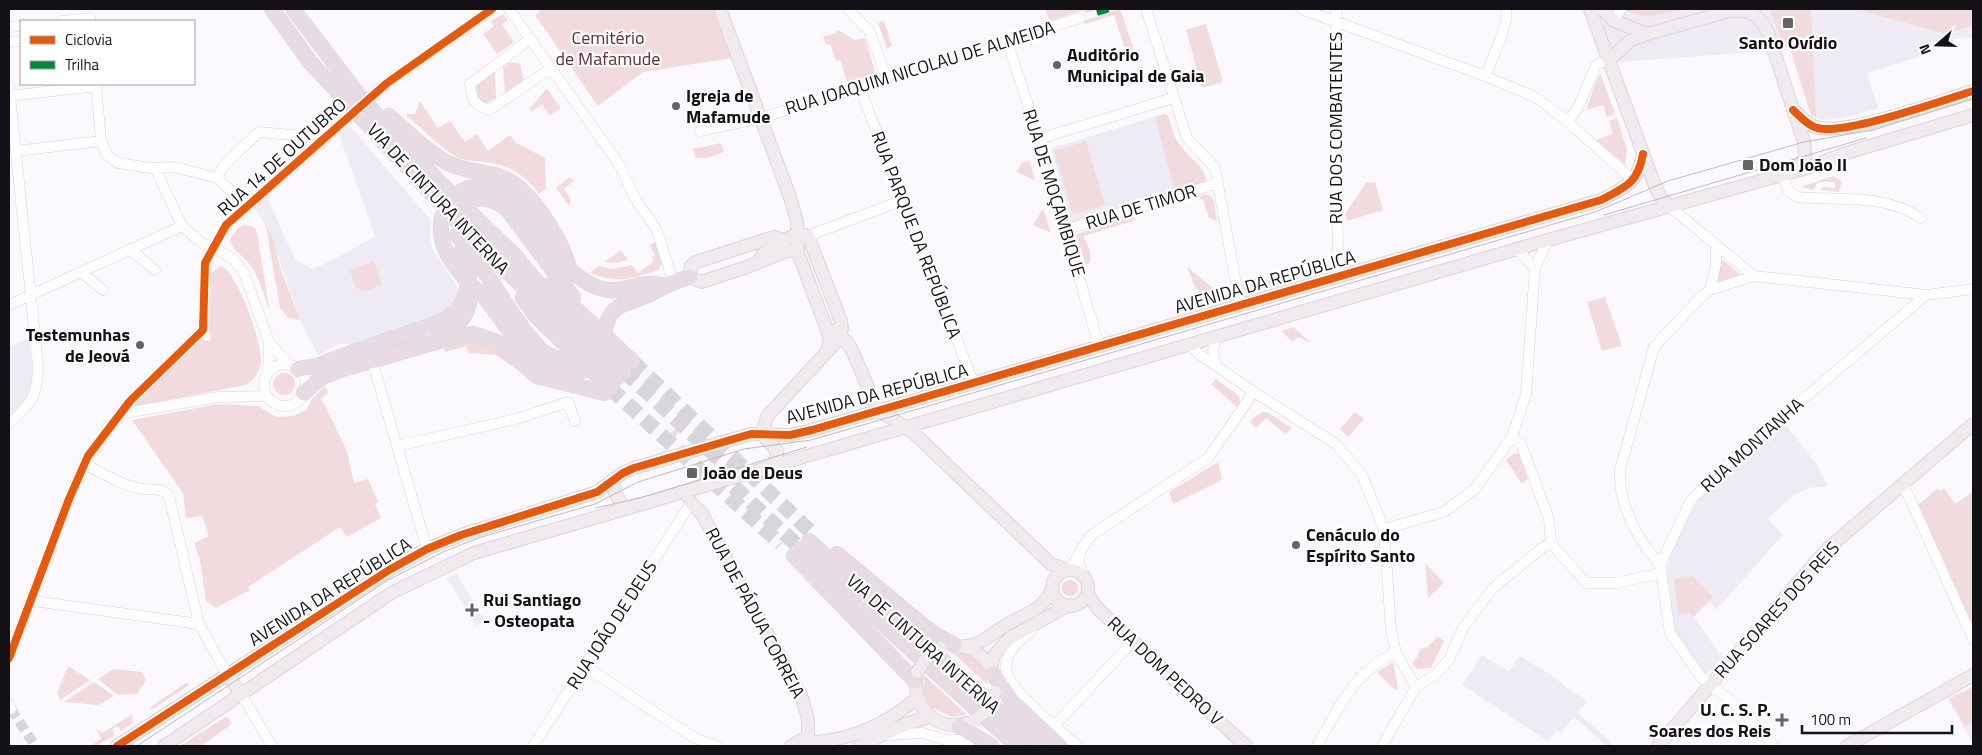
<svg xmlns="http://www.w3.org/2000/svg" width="1982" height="755" viewBox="0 0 1982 755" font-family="'Titillium Web',sans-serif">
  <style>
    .built { fill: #efebf4 }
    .green { fill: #f2dbde }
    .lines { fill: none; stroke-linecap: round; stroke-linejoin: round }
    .minor-tunnel { stroke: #d8d6da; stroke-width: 10; stroke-dasharray: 10 5; stroke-linecap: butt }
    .highway-tunnel { stroke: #d8d6da; stroke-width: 15; stroke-dasharray: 15 8; stroke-linecap: butt }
    .minor-casing { stroke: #d5d3d7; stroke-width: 11 }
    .major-casing { stroke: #d8d7d9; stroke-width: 14 }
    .highway-casing { stroke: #d8d7d9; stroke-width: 16 }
    .minor { stroke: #fefeff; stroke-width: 10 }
    .major { stroke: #f1eaef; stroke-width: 12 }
    .highway { stroke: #e7dce4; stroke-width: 15 }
    .tram { stroke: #bcbcbd; stroke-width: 1 }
    .minor-bridge-casing { stroke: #d5d3d7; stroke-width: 11; stroke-linecap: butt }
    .major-bridge-casing { stroke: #d8d7d9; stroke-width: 14; stroke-linecap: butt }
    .highway-bridge-casing { stroke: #d8d7d9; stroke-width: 16; stroke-linecap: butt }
    .minor-bridge { stroke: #fefeff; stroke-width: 10 }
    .major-bridge { stroke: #f1eaef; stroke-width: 12 }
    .highway-bridge { stroke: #e7dce4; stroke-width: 15 }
    .quiet { stroke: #00873e; stroke-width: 6; stroke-dasharray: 12 6; stroke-linecap: butt }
    .cycleway-casing { stroke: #fff; stroke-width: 11 }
    .cycleway { stroke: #e8590c; stroke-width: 8 }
    .poi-dot { fill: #656367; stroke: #fff; stroke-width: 2 }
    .labels { text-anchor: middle; stroke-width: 4.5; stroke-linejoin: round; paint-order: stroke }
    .park-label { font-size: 18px; fill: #612c33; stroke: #fff }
    .poi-label { font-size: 18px; font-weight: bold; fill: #141216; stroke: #fff; text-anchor: start }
    .street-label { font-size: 18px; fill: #141216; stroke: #fff }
  </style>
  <rect width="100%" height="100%" fill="#fbf9fd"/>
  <!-- built -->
  <path class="built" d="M1602,9H1973V37L1933,42L1928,54L1867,73L1878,108L1843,118L1824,120L1816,118L1812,48L1606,63Z
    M1164,114L1168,116L1176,140L1188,156L1202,167L1206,179L1204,183L1072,223L1051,148Z
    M349,125L431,220L430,235L432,248L462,294L443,314L358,344H339L318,355L300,320L268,227L253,206L266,195L295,259L312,269L333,260L375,236L339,134Z
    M29,338L34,386L31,396L9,417V347Z
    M1785,424L1818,466L1827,486L1809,488L1794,495L1768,518L1783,535L1716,610L1709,601L1694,617L1722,657L1705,676L1672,632L1666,568L1670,561L1667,559L1687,516L1710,485L1733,464Z
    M457,574L485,621L476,626L447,578Z
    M1482,655L1509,671L1520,656L1548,673L1587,702L1577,712L1615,746H1607L1574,717L1560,733L1557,730L1548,741L1462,685Z
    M1973,686V743L1947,698Z"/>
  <!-- green -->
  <path class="green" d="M538,9H712L732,58L643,72L598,106L535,15L540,12Z
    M1045,9H1100L1085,13L1084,10L1050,21Z
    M1120,9L1137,59L1129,62L1114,15L1085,24L1084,21Z
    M1627,9H1688L1647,17L1625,11Z
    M1769,9H1811L1816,118L1811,115L1789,46L1785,47Z
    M1855,9H1973V25L1946,34Z
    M503,14L508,20L502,25L514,42L497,54L483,34L494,26L491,21Z
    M884,21L892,46L887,49L878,23Z
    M1206,24L1223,82L1202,88L1186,30Z
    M838,30L855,40L865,38L875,71L873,76L848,84L840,60L836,61L830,44L826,45L823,37L836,33Z
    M509,62L520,64L524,80L505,94L503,67Z
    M495,71L496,98L486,103L480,102L475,90L476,84Z
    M1601,75L1615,114L1607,117L1603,105L1586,110L1598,76Z
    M547,89L561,108L550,116L542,104L531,112L529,108C537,103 539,95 547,89Z
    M420,101L438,128L450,121L465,142L477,134L488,151L510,135L515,142L545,158L546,189L539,194C525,175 508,164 485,162C474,161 464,161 455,156C436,145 424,128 407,117V114H415Z
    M1164,114L1168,116C1171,125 1173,135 1178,142C1187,156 1200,163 1206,179L1204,183L1175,193L1155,117Z
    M1617,118L1627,149L1625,165L1596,140L1613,134L1609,121Z
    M1086,141L1105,205L1073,215L1054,151Z
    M721,143L724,152L707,158H696L693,149Z
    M1030,161V162L1035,181L1017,172L1022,162Z
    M1833,176L1842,182L1839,192L1821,190L1823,187L1835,188V182H1818L1813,190L1801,187Z
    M570,177L574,181L564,189L571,199L569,206L556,188Z
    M1375,182L1383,210L1347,221L1345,214L1366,183Z
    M1206,194L1213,198L1217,221L1209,218L1203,200L1200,199L1199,196Z
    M1043,208L1051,233L1033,225Z
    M261,216L272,235L281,270L300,320L288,318L280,308L266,227Z
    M1133,216L1136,220L1084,236C1088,248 1096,257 1086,266L1076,234Z
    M244,225L254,227L257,232L270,313L282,347C273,325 263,284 251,266C244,256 232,251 230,239L238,228Z
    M656,241L662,263L659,270C629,279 622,284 590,273L599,266L612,269L632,265L638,273L654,261L652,257L655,254L649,246Z
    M621,250L628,260L617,263L604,262Z
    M1723,260L1742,276L1716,283L1720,262Z
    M374,261L382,285L362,292L360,288L356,289L350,270Z
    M1329,262L1322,270L1291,279L1289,274Z
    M221,266C238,272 263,345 261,363C260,371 253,381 246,385L136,406L134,402L201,340L211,341L208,318V275Z
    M1187,267L1225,298L1208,303L1198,292L1199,290L1195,287Z
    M1284,275L1285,281L1252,291L1245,290L1242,285L1256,278L1258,283Z
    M1605,297L1622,346L1602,351L1587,302Z
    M1293,327L1309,341L1308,342L1299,337L1292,342L1282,331Z
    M478,341L499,352L514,368L496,355L469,353L466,346L445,352L443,345Z
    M273 384a11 11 0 1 1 22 0a11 11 0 1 1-22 0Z
    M1216,379L1239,396L1240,403L1237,407L1211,384Z
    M325,386L328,393L321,398L347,451L354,483L368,479L378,502L375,504L381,518L347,537L340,527L248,587L250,590L216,608L206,601L200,560L194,543L209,536L202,516L186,518L183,493L132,420L218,404L258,406L276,417L294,416L306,410L312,399Z
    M1263,412H1267L1292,428L1285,434L1266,418L1256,428L1250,422L1254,417Z
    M1355,412L1364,419L1348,437L1340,429Z
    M689,416L692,419L672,440L667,436Z
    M1514,453L1519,454L1528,479L1522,484L1506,460Z
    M1218,462L1222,480L1173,504L1169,492Z
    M1938,488L1940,491L1944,488L1955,504L1973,492V630L1917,506Z
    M1425,563L1444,583L1428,598Z
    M1693,576L1713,597L1693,617L1689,613L1678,615L1674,579Z
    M1062 588a8 8 0 1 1 16 0a8 8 0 1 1-16 0Z
    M1438,636L1444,641L1431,668L1417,669L1412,663L1418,656L1420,649L1427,647Z
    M952,652C975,653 984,662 988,685Z
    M1393,662L1398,689L1395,690L1377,672Z
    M68,666L90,680L60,700L57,693Z
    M113,669L142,672L146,680L137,694L118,695L98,679Z
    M924,675L967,715L952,717L931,707L923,692Z
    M94,682L114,696L98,705L64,702Z
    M187,682L189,685L153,709L149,708Z
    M1972,688L1973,721L1965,726L1950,699Z
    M132,714L133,723L121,731L117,726L112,730L115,735L96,746L94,744L101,738L96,729L102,732L106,731Z
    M227,716L232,724L201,746H180Z"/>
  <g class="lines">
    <!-- minor-tunnel -->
    <path class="minor-tunnel" d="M11,709L35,746"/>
    <!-- highway-tunnel -->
    <path class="highway-tunnel" d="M632,361L814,535
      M624,371L732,471
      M610,388L781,544
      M717,471L801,549"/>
    <defs>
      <path id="minor" d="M509,9L619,164L636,200L657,230L673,282
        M848,9L870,32L886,77
        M1146,9L1187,138L1215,168L1240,305
        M1301,9L1485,76L1537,98L1567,121L1633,180
        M1336,9L1338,277
        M62,21L90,18V21
        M1614,21L1621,9
        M9,27L21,26
        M530,39L470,84C472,99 474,105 489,110L551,68
        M1007,41L1039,139L1099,346
        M9,42L21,41
        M1485,76C1491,62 1510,22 1506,9
        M387,83L492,9
        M96,84L101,141L107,155L118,163L150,168L174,167L217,178L247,205
        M9,86L38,365C38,396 31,404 9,424
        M859,86L974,384
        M10,96L97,86
        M1567,121L1577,110L1596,65L1610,59
        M700,131L761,118L1080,18
        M1039,139L1173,98
        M16,151L101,141
        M155,168L182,226L203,244L214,247L234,260L244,273L269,342L288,364
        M1782,173L1788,190L1797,197C1840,201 1883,193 1921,218
        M217,178L224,165L259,132L325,138
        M1669,206L1754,276L1926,295L1973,289
        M1065,230L1218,183
        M808,236L903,200
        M130,249L155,270
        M1517,249L1535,268
        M81,272L103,290
        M1710,290L1716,264V245
        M9,305L182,226
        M1189,344L1199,354L1254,392L1336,444L1362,475L1384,529L1391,629L1396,653L1416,687
        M372,360L427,549
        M264 385a21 21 0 1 1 42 0a21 21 0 1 1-42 0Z
        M1216,365L1213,350L1216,336
        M268,372L269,342
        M119,414L218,397L267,396
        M1512,437L1521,444L1549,519L1551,543
        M397,446L516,419L568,402L575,421
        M84,464C102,473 123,486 143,489C153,490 163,487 169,496L199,624L227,674
        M1903,483L1973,639
        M1384,529L1444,512L1475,489L1512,437L1526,394L1535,268L1548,240
        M1080,554L1079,565L1084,576
        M1660,565C1637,538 1618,505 1620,470L1654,347L1702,296L1710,290L1754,276
        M1068,570C1078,559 1082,545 1093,534L1208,458L1254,392
        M32,599L41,602L199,624
        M1031,631C1020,640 1005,652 1006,668C1007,690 1061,731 1078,746
        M9,658L69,499L88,456L130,401L203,330L205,263L226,225L338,126
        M584,666L695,738L717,746
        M241,694L272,746
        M9,705L11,709
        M1055,725L1133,641
        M887,735L923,733L946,740H964L979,746
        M533,746L691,503
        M1317,746C1337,711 1355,669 1396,653
        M1382,746L1416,687L1436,674L1449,660L1463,628L1493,588L1542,548L1551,543L1586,583H1616L1661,573
        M1774,746L1737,706L1702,678L1670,633L1660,565L1691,500L1730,461L1926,295"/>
      <path id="major" d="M720,9L790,197L797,222L798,253L826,327L830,340L827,352
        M1590,9L1655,186L1661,198L1669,206
        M1602,9L1614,21L1647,34
        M1610,59L1630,41L1647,34L1730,11C1750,9 1760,15 1768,33L1804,142L1805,156L1798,169
        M1795,111C1803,119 1809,126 1820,128C1852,134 1939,101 1973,91
        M761,256C765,252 770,251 775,248C785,241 794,230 808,236L841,321L842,329L836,342L772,411L767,417L762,434
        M690,277L701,282L747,267L787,251L797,250
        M690,277L691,266L696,262L774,237L783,240
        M837,329C840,337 847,341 851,348C861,369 868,390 879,411
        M879,411L906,427L921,440L1051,564L1068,570
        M762,434L777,451L775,466
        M614,481L615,493L625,509
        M687,492L691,503L702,514L801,695L808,719V739
        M1052 588a18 18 0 1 1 36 0a18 18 0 1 1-36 0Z
        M1087,593L1098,609L1246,746
        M964,646C977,651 987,658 993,672
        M964,647C981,644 989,636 1003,627C1025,612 1042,614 1053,586
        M991,667L994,655L1010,638L1069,605
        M917,672C910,703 934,733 967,723
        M227,674L241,694
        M816,742C854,739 888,723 917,698
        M117,746L389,570L427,549L461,535L597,492L623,473L634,468L751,434L790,435L812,430L1601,200C1626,187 1638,183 1643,154
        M164,746L393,592L474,553L1548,240L1807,168L1843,154L1973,115
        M791,746L801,740L816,742
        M859,746L908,723L929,717
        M1658,746L1826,550L1973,424
        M1847,746L1973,675"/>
      <path id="highway" d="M272,9L310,62L477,242L617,378
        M293,9L360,97L441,184L516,257L559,309L624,371
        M389,116C407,132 425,150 446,162C462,171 481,171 498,176C529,185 560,237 569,267
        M512,198C537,227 568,285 608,290C627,292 643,280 661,285
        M507,209L573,297
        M457,235C489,271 509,317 542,351
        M470,285L483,295L527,354
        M550,285L632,361
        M523,298L535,315L610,388
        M607,322C615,301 633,303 650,294C664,286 674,281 690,277
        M439,333C461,324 470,316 470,292
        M315,367C345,354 375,344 405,334C420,329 439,325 451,315C470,301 474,269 462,249
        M298,369L323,365
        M304,393L322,377L343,369L453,337L474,334L497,342L537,376L605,393
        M809,541L1038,746
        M801,549L1017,746
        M837,554L931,632L954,645
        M794,556L915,681
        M993,674L1012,701L1060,746
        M959,726L991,746"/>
    </defs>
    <!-- minor casing -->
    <use href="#minor" class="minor-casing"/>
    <!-- major casing -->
    <use href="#major" class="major-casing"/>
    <!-- highway casing -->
    <use href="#highway" class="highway-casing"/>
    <!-- minor -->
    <use href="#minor" class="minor"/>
    <!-- major -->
    <use href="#major" class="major"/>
    <!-- highway -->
    <use href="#highway" class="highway"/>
    <!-- tram -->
    <path class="tram" d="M1604,215L1866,138
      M596,508L643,497L807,447
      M137,746L388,580L443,552L478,538L595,504L638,482L744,449L811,440L1595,212L1668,181L1804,142L1873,130L1973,99"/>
    <defs>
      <path id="minor-bridge" d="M338,126L387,83"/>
      <path id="major-bridge" d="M917,672L927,657L941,648
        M974,721L988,709L995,692"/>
      <path id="highway-bridge" d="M443,217C466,199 482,190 507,209
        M470,285C460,272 445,256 442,240C433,195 478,170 512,198
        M542,351C568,368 580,359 601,341
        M527,354C546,373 580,385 598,357C602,351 604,331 607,322"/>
    </defs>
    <!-- minor-bridge casing -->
    <use href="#minor-bridge" class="minor-bridge-casing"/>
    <!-- major-bridge casing -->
    <use href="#major-bridge" class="major-bridge-casing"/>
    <!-- highway-bridge casing -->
    <use href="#highway-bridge" class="highway-bridge-casing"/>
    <!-- minor-bridge -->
    <use href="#minor-bridge" class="minor-bridge"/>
    <!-- major-bridge -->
    <use href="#major-bridge" class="major-bridge"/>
    <!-- highway-bridge -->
    <use href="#highway-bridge" class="highway-bridge"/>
    <!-- quiet -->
    <path class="quiet" d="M1097,13L1110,9"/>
    <defs>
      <path id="cycleway" d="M1793,110C1801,117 1807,125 1817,128C1845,135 1941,101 1973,91
        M9,658L69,499L88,456L130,401L203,330L205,263L226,225L387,83L492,9
        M117,746L389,570L427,549L461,535L597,492L623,473L634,468L751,434L790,435L812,430L1601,200C1626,187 1638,183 1643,154"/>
    </defs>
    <!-- cycleway casing -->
    <use href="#cycleway" class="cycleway-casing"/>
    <!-- cycleway -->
    <use href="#cycleway" class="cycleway"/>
  </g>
  <!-- markers -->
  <g class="poi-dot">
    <rect x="1782" y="17" width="12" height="12" rx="2.5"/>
    <circle cx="1057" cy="65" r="5"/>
    <circle cx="676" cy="106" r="5"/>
    <rect x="1742" y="159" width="12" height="12" rx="2.5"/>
    <circle cx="140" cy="345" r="5"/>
    <rect x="686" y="467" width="12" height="12" rx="2.5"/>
    <circle cx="1296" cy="545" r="5"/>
    <path d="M469.5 602.5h5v5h5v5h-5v5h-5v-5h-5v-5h5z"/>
    <path d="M1779.5 712.5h5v5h5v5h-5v5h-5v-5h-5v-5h5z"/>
  </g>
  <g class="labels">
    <!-- park labels -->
    <g class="park-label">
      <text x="608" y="44">Cemitério<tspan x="608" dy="21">de Mafamude</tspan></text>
    </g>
    <!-- poi labels -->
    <g class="poi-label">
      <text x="1788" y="49" text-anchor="middle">Santo Ovídio</text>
      <text x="1067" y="61">Auditório<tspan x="1067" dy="21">Municipal de Gaia</tspan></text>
      <text x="686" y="102">Igreja de<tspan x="686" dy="21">Mafamude</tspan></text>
      <text x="1759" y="171">Dom João II</text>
      <text x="130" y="341" text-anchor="end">Testemunhas<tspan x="130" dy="21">de Jeová</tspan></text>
      <text x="703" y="479">João de Deus</text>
      <text x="1306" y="541">Cenáculo do<tspan x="1306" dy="21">Espírito Santo</tspan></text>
      <text x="483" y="606">Rui Santiago<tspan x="483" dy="21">- Osteopata</tspan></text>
      <text x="1771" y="716" text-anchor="end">U. C. S. P.<tspan x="1771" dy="21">Soares dos Reis</tspan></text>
    </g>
    <!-- street labels -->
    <g class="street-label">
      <text transform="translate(920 68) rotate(-17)" y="6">RUA JOAQUIM NICOLAU DE ALMEIDA</text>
      <text transform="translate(1336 128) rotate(-90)" y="6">RUA DOS COMBATENTES</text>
      <text transform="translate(282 157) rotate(-42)" y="6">RUA 14 DE OUTUBRO</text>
      <text transform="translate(1054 193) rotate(73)" y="6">RUA DE MOÇAMBIQUE</text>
      <text transform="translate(438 199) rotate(47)" y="6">VIA DE CINTURA INTERNA</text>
      <text transform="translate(1141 207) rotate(-17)" y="6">RUA DE TIMOR</text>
      <text transform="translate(916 235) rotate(69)" y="6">RUA PARQUE DA REPÚBLICA</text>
      <text transform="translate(1265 282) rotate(-16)" y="6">AVENIDA DA REPÚBLICA</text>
      <text transform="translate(877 394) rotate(-15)" y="6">AVENIDA DA REPÚBLICA</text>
      <text transform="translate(1752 445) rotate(-42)" y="6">RUA MONTANHA</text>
      <text transform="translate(330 592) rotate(-32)" y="6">AVENIDA DA REPÚBLICA</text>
      <text transform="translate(1777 610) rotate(-48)" y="6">RUA SOARES DOS REIS</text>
      <text transform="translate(755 613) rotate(62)" y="6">RUA DE PÁDUA CORREIA</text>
      <text transform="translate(612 625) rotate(-57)" y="6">RUA JOÃO DE DEUS</text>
      <text transform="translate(923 644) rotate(42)" y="6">VIA DE CINTURA INTERNA</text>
      <text transform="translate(1165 671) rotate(43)" y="6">RUA DOM PEDRO V</text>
    </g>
  </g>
  <!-- border -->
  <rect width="1982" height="755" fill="none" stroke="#141216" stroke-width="20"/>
  <!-- legend -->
  <rect x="20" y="20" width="175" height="65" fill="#ffffff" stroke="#a1a0a2"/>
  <rect x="30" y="36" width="25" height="8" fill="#e8590c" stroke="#a1a0a2"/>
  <text x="65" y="45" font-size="15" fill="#141216">Ciclovia</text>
  <rect x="30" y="61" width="25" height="8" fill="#00873e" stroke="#a1a0a2"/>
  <text x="65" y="70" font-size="15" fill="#141216">Trilha</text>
  <!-- north arrow -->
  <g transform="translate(1937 45) rotate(250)" stroke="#ffffff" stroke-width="4" paint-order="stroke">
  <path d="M0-4L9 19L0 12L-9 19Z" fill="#141216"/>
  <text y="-8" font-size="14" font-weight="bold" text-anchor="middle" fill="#141216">N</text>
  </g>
  <!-- scale -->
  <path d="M1802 725v8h150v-8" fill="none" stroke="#141216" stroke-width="2.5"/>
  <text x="1810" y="725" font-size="15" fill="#141216" stroke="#ffffff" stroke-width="4" paint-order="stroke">100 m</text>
</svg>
